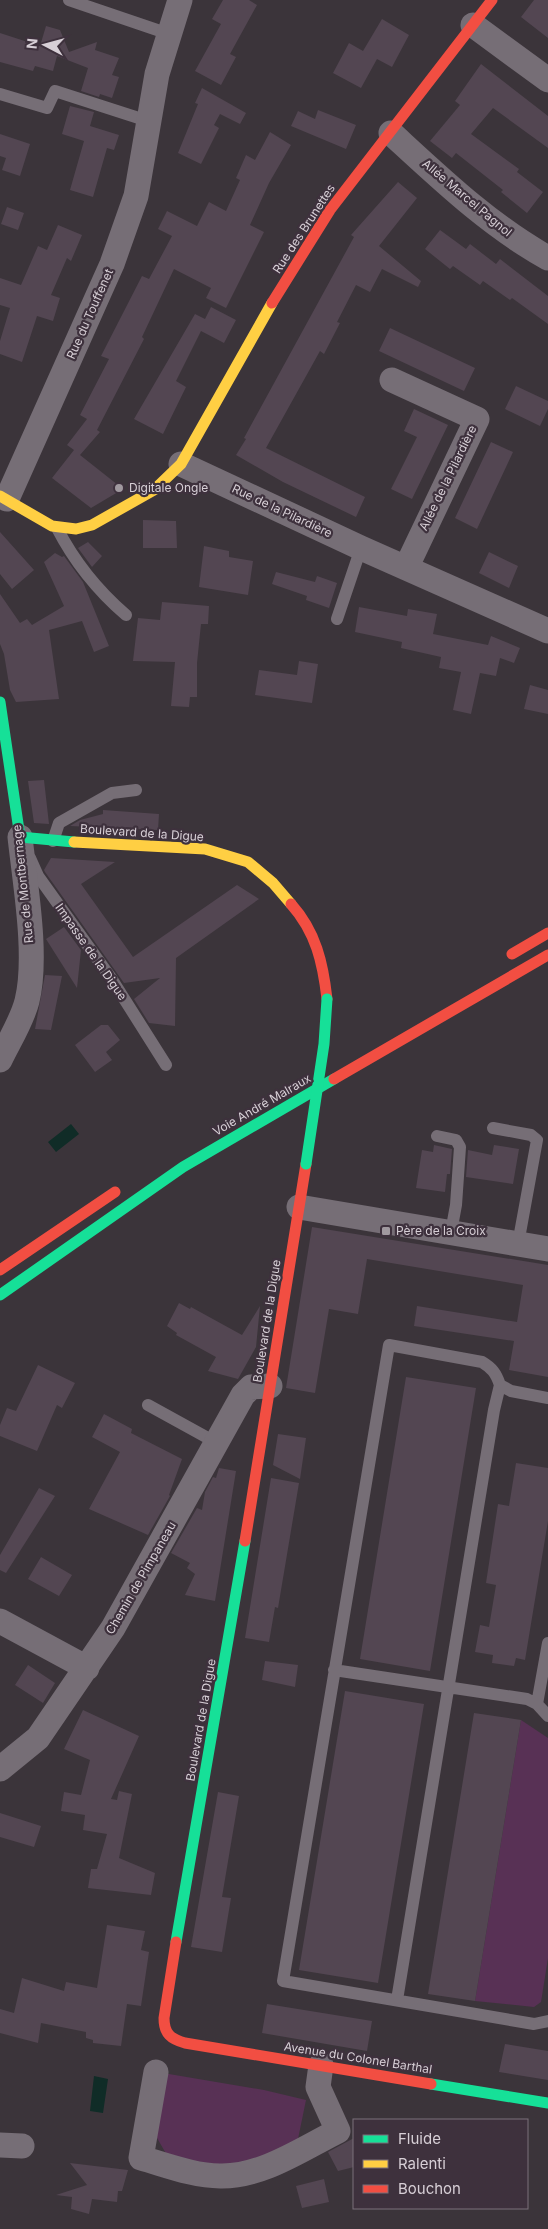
<svg xmlns="http://www.w3.org/2000/svg" width="548" height="2229" viewBox="0 0 548 2229" font-family="Inter,sans-serif">
  <style>
    .green { fill: #583155 }
    .water { fill: #102c27 }
    .building { fill: #534652 }
    .lines { fill: none; stroke-linecap: round; stroke-linejoin: round }
    .lane { stroke: #766e76; stroke-width: 12 }
    .street { stroke: #766e76; stroke-width: 25 }
    .fast { stroke: #16e098; stroke-width: 11 }
    .slow { stroke: #ffcf43; stroke-width: 11 }
    .jam { stroke: #f24e42; stroke-width: 11 }
    .fast-bridge { stroke: #16e098; stroke-width: 11 }
    .poi-dot { fill: #a0999f; stroke: #3e313d; stroke-width: 2 }
    .labels { text-anchor: middle; stroke-width: 4.5; stroke-linejoin: round; paint-order: stroke }
    .street-label { font-size: 12px; fill: #d7cfd6; stroke: #3e313d }
    .poi-label { font-size: 12px; fill: #d7cfd6; stroke: #3e313d; text-anchor: start }
  </style>
  <rect width="100%" height="100%" fill="#3b343a"/>
  <!-- green -->
  <path class="green" d="M521,1720L548,1738V1958L541,2002L534,2007L475,2001Z
    M163,2073L264,2090L306,2100L298,2139L291,2146L225,2169L168,2157L153,2131Z"/>
  <!-- water -->
  <path class="water" d="M71,1124L79,1134L56,1152L48,1142Z
    M94,2076L108,2079L103,2113L90,2111Z"/>
  <!-- building -->
  <path class="building" d="M223,0H249L257,5L230,54L236,57L221,85L195,71L221,24L212,19Z
    M534,0H548V38L521,17Z
    M382,19L409,35L392,67L377,59L361,88L333,73L349,43L363,51Z
    M46,26L60,30L69,52L97,42L95,50L119,58L112,75L119,77L112,98L100,94L99,97L81,91L88,68L57,56L53,71L35,66L33,71L0,62V33L40,46Z
    M481,64L548,116V148L493,108L471,134L519,169L517,172L543,192L527,213L501,192L503,190L456,153L452,158L430,141L460,105L455,101Z
    M202,88L246,113L240,124L220,114L214,125L219,128L201,164L178,153L198,104L195,103Z
    M70,106L94,112L90,126L119,135L114,150L107,148L93,197L70,190L84,141L62,134Z
    M318,110L356,125L346,149L291,126L298,111L315,119Z
    M270,132L291,145L269,183L250,225L264,232L226,308L206,298L211,288L174,269L142,337L144,339L97,430L100,432L80,455L123,489L91,508L52,478L74,450L67,445L87,419L80,415L109,359L101,356L142,276L149,279L172,236L158,229L167,211L197,226L209,202L226,211L240,180L236,178L246,155L255,160Z
    M0,134L30,144L20,176L2,170L6,158L0,156Z
    M398,182L417,198L379,246L421,281L418,287L382,269L370,292L356,285L337,322L340,323L324,354L320,351L266,448L365,497L356,517L283,482L236,455L246,439L244,438L354,237L351,235Z
    M7,207L24,213L18,230L1,224Z
    M58,225L82,235L71,261L67,258L51,295L60,298L53,321L37,316L22,362L0,354V341L10,308L0,305V278L21,285L38,246L47,250Z
    M440,230L466,249L470,244L496,264L500,259L548,296V324L512,298L510,300L483,281L480,285L453,266L450,269L425,249Z
    M211,307L236,320L224,343L201,331L176,381L186,387L163,434L134,419L195,314L205,319Z
    M390,328L475,368L464,391L379,351Z
    M516,386L548,401V409L540,426L505,409Z
    M414,409L448,425L412,499L391,489L417,437L404,431Z
    M491,442L513,452L477,529L455,518Z
    M143,520L176,521L177,548H143Z
    M0,532L34,570L12,589L0,574Z
    M88,542L102,556L92,567L78,548Z
    M204,546L229,551V557L253,561L248,595L199,587Z
    M489,552L518,566L509,588L479,573Z
    M55,553L62,557L64,556L83,582L109,646L94,652L82,621L49,630L59,699L16,702L10,690L4,654L0,644V594L20,623L27,619L32,625L64,606L44,562Z
    M276,572L315,582L317,576L337,583L329,608L306,600L307,596L272,584Z
    M162,602L209,606L208,624H201L197,663V697H190L189,707L171,706L175,662L133,661L138,618L160,620Z
    M359,607L407,616L408,609L437,614L433,634L488,645L491,636L520,648L514,663L500,658L496,676L480,673L471,714L453,710L461,672L439,668L441,657L401,648L402,642L355,632Z
    M299,661L318,664L312,703L255,695L259,670L297,675Z
    M530,685L548,690V714L524,709Z
    M44,780L49,824L34,823L28,781Z
    M103,810L159,814L158,830L70,826L80,820L103,814Z
    M51,858L115,862L81,884L133,957L237,885L259,899L176,958L175,1026L149,1023L134,999L160,978L124,983L45,872L44,870Z
    M64,927L81,950L77,988L46,939Z
    M45,975L62,976L51,1030L35,1029Z
    M101,1025H108L120,1040L106,1052L112,1060L95,1072L75,1045Z
    M434,1145L452,1149L450,1174H447L445,1192L416,1188L422,1150L433,1152Z
    M494,1145L519,1149L513,1184L466,1177L468,1150L492,1155Z
    M312,1227L548,1265V1377L509,1370L514,1341L414,1326L417,1306L517,1322L523,1285L367,1259L358,1314L329,1309L315,1393L286,1388Z
    M179,1303L190,1309L191,1307L242,1335L260,1306L256,1347L238,1379L208,1371L216,1357L176,1335L177,1333L167,1326Z
    M38,1365L75,1383L62,1408L57,1405L37,1451L0,1436V1425L7,1408L16,1411Z
    M406,1377L476,1388L430,1671L360,1659Z
    M104,1414L132,1429L131,1433L182,1459L169,1495L170,1496L148,1535L89,1509L120,1452L92,1437Z
    M278,1434L306,1438L300,1479L273,1465Z
    M516,1463L548,1468V1521L525,1660L516,1658L514,1666L492,1663L493,1655L475,1652L480,1625L489,1627L496,1585L486,1583L498,1504L509,1506Z
    M219,1468L236,1471L215,1601L185,1595L195,1574L187,1568L190,1563L171,1553L197,1508L202,1510L205,1492L213,1477L216,1478Z
    M271,1478L299,1483L278,1608L275,1607L269,1642L245,1638Z
    M39,1488L55,1496L6,1573L0,1570V1555Z
    M41,1557L72,1575L59,1596L28,1579Z
    M265,1661L298,1665L295,1687L262,1680Z
    M28,1665L55,1683L43,1703L15,1685Z
    M345,1691L424,1704L378,1983L299,1970Z
    M83,1710L139,1736L111,1799L117,1800L119,1791L132,1794L119,1858L155,1873L151,1895L88,1888L91,1869H97L107,1834L83,1830L85,1815L61,1811L64,1792L81,1795L90,1760L64,1749Z
    M474,1713L521,1720L475,2001L428,1994Z
    M218,1792L239,1796L222,1897L231,1898L222,1952L191,1947Z
    M0,1813L41,1826L34,1847L0,1837Z
    M107,1925L145,1931L141,1950L149,1952L141,2006L127,2004L121,2046L93,2043V2040L86,2038V2032L41,2023L38,2043L0,2033V2009L14,2013L22,1978L64,1991L66,1982L97,1988Z
    M267,2004L372,2021L367,2051L262,2033Z
    M505,2044L548,2051V2080L499,2072Z
    M354,2138V2167L338,2171L328,2152Z
    M70,2163L128,2170L122,2191H118L117,2202L92,2199L89,2214L71,2209L72,2197L56,2195L87,2185Z
    M324,2179L329,2202L302,2208L296,2186Z"/>
  <g class="lines">
    <!-- lane -->
    <path class="lane" d="M69,0L169,34
      M0,94L47,108L55,91L148,121
      M57,528C74,561 98,591 126,615
      M337,619L361,548
      M53,841L59,823L112,793L136,790
      M30,858L38,876L111,978L166,1065
      M493,1128L531,1135L537,1140L518,1244
      M437,1136L456,1140L460,1147L456,1205L451,1232
      M548,1398L511,1391L500,1385C496,1373 492,1368 482,1362L389,1345L283,1981L534,2024L548,2021
      M148,1405L217,1443
      M334,1670L527,1699L537,1704L548,1716
      M537,1704L548,1643
      M397,2000L494,1410L500,1385"/>
    <!-- street -->
    <path class="street" d="M473,25L548,80
      M391,133C440,178 490,226 548,258
      M392,380L477,419L406,568
      M181,464L361,548L548,631
      M7,499L112,264L136,196L157,74L180,0
      M0,1060C9,1041 22,1021 27,1001C38,956 25,884 20,837
      M299,1207L548,1249
      M0,1621L87,1668
      M0,1769L38,1738L113,1628L243,1395L251,1387L270,1386
      M156,2072L141,2158C166,2165 194,2176 220,2176C262,2177 302,2149 338,2131L318,2087L321,2065
      M0,2145L22,2146"/>
    <!-- fast -->
    <path class="fast" d="M0,702L20,837L74,842
      M0,1295L183,1167L334,1079
      M176,1942L245,1541
      M431,2084L548,2103"/>
    <!-- slow -->
    <path class="slow" d="M0,496L52,526L76,529L92,525L154,490L181,464L272,303
      M74,842L205,849L248,862L273,883L291,904"/>
    <!-- jam -->
    <path class="jam" d="M272,303L330,210L492,0
      M291,904C316,932 323,963 327,999
      M512,954L548,933
      M334,1079L548,955
      M0,1270L115,1192
      M245,1541L306,1164
      M176,1942L164,2018C164,2034 171,2039 185,2043L431,2084"/>
    <!-- fast-bridge -->
    <path class="fast-bridge" d="M306,1164L324,1044L327,999"/>
  </g>
  <!-- markers -->
  <g class="poi-dot">
    <circle cx="119" cy="488" r="5"/>
    <rect x="381" y="1226" width="10" height="10" rx="2.5"/>
  </g>
  <g class="labels">
    <!-- street labels -->
    <g class="street-label">
      <text transform="translate(467 198) rotate(40)" y="4">Allée Marcel Pagnol</text>
      <text transform="translate(304 229) rotate(-57)" y="4">Rue des Brunettes</text>
      <text transform="translate(90 314) rotate(-66)" y="4">Rue du Touffenet</text>
      <text transform="translate(448 478) rotate(-64)" y="4">Allée de la Pilardière</text>
      <text transform="translate(282 511) rotate(25)" y="4">Rue de la Pilardière</text>
      <text transform="translate(142 833) rotate(4)" y="4">Boulevard de la Digue</text>
      <text transform="translate(23 884) rotate(-96)" y="4">Rue de Montbernage</text>
      <text transform="translate(91 952) rotate(55)" y="4">Impasse de la Digue</text>
      <text transform="translate(262 1105) rotate(-30)" y="4">Voie André Malraux</text>
      <text transform="translate(267 1321) rotate(-81)" y="4">Boulevard de la Digue</text>
      <text transform="translate(141 1578) rotate(-60)" y="4">Chemin de Pimpaneau</text>
      <text transform="translate(201 1720) rotate(-80)" y="4">Boulevard de la Digue</text>
      <text transform="translate(358 2058) rotate(9)" y="4">Avenue du Colonel Barthal</text>
    </g>
    <!-- poi labels -->
    <g class="poi-label">
      <text x="129" y="492">Digitale Ongle</text>
      <text x="396" y="1235">Père de la Croix</text>
    </g>
  </g>
  <!-- legend -->
  <rect x="353" y="2119" width="175" height="90" fill="#3e313d" stroke="#7b707a"/>
  <rect x="363" y="2135" width="25" height="8" fill="#16e098" stroke="#7b707a"/>
  <text x="398" y="2144" font-size="15" fill="#d7cfd6">Fluide</text>
  <rect x="363" y="2160" width="25" height="8" fill="#ffcf43" stroke="#7b707a"/>
  <text x="398" y="2169" font-size="15" fill="#d7cfd6">Ralenti</text>
  <rect x="363" y="2185" width="25" height="8" fill="#f24e42" stroke="#7b707a"/>
  <text x="398" y="2194" font-size="15" fill="#d7cfd6">Bouchon</text>
  <!-- north arrow -->
  <g transform="translate(45 45) rotate(276)" stroke="#3e313d" stroke-width="4" paint-order="stroke">
  <path d="M0-4L9 19L0 12L-9 19Z" fill="#d7cfd6"/>
  <text y="-8" font-size="14" font-weight="bold" text-anchor="middle" fill="#d7cfd6">N</text>
  </g>
</svg>
